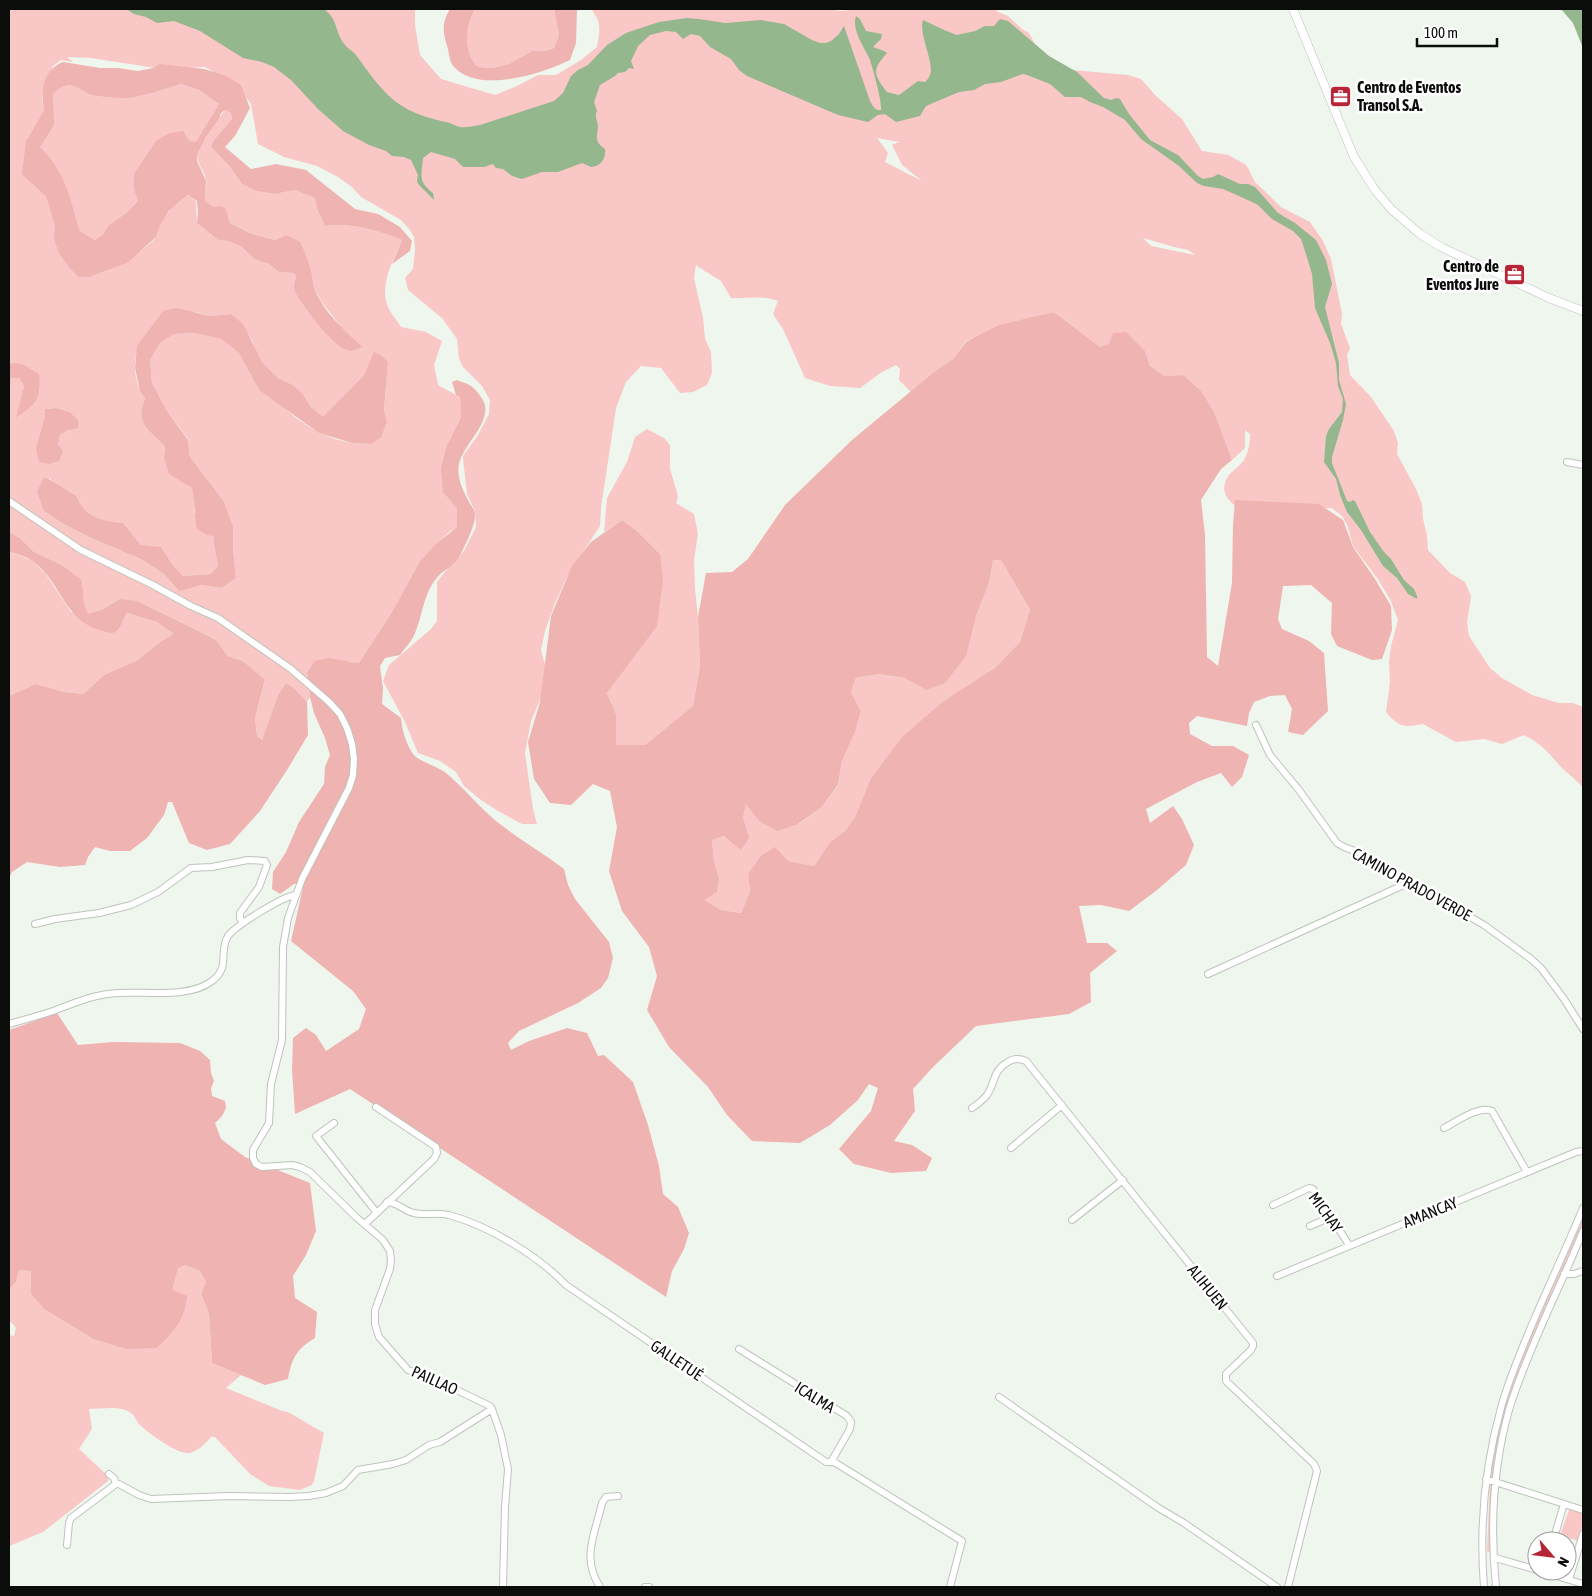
<svg xmlns="http://www.w3.org/2000/svg" width="1592" height="1596" viewBox="0 0 1592 1596" font-family="'Asap Condensed',sans-serif">
  <style>
    .green { fill: #f9c7c5; fill-rule: evenodd }
    .forest { fill: #efb3b1; fill-rule: evenodd }
    .water { fill: #94b78e }
    .lines { fill: none; stroke-linecap: round; stroke-linejoin: round }
    .minor-casing { stroke: #bdc4bc; stroke-width: 8 }
    .tertiary-casing { stroke: #bdc4bc; stroke-width: 9 }
    .minor { stroke: #fff; stroke-width: 6 }
    .tertiary { stroke: #fff; stroke-width: 8 }
    .labels { text-anchor: middle; stroke-width: 5; stroke-linejoin: round; paint-order: stroke }
    .poi-label { font-size: 16px; font-weight: bold; fill: #0b0d0a; stroke: #fff; text-anchor: start }
    .street-label { font-size: 16px; fill: #0b0d0a; stroke: #fff }
  </style>
  <rect width="100%" height="100%" fill="#eff6ee"/>
  <!-- green -->
  <path class="green" d="M9,9H415V25L420,55L441,79L495,95L517,86L538,75H556L581,60L597,47C600,31 602,22 591,9H825L841,11L849,10L850,9H995L998,12L1008,16L1022,29L1029,33L1035,44L1047,56L1073,70L1128,75L1141,79L1156,96L1182,119L1202,151L1228,155L1245,164L1248,168L1255,182L1281,207L1310,222L1323,241L1331,259L1342,314L1341,324L1350,348L1347,355L1350,375L1371,397L1394,431L1398,443L1397,454L1416,489L1422,504L1423,519L1427,535L1428,550L1450,573L1465,582L1471,596L1467,623L1469,636L1490,668L1502,678L1532,695L1559,703H1573L1583,707V788C1577,779 1567,774 1560,766C1547,751 1543,745 1524,735L1502,744L1484,739L1456,742L1423,724C1403,728 1399,727 1386,712L1390,682L1389,661L1391,646L1398,620L1390,599L1377,578L1353,546L1348,527L1342,516L1332,508H1239C1226,501 1219,489 1229,475C1234,469 1242,465 1245,458C1249,450 1250,442 1250,434L1245,430V448L1232,460L1215,414L1183,375L1165,376L1150,366L1145,351L1109,345L1100,347L1054,312L1031,318L966,341L953,359L939,368L911,392L899,380L900,369L896,365L882,372L860,388L830,386L805,378L783,329L773,314L778,301C764,295 747,299 731,298L721,281L697,266L696,264L694,278L703,318L705,339L711,352L712,373L707,385L693,392L680,393L661,368L641,366L626,382L616,408L601,508L600,526L581,555L575,571L568,575L555,603L545,631L541,650L546,669L544,690L531,721L525,753L533,809L537,824H522L498,811L481,800L464,786L456,772L440,761L418,753L405,722L383,681L389,665L431,629L437,621V582L451,564L464,551L476,527L475,511L467,494L463,459V456L478,435L489,414L490,400L482,386L463,367L459,359L457,339L442,318L408,290L405,278L413,269L415,250L414,237L410,230L401,220L361,197L352,187L338,177L317,166L284,157L258,144L251,104L237,85L205,67L162,69L91,58L67,57L73,62L61,60L53,66L42,98L44,110L27,139L33,185L46,197L52,215L90,277C107,270 145,252 156,237C158,234 158,230 160,226C166,213 176,203 188,195L196,201L197,223L218,240L228,241L242,247L254,259L269,264L279,272L294,273L296,277C295,281 294,284 295,288C299,306 331,340 346,350L361,347L342,328L321,301L314,288L312,275L286,235L275,240L252,234L230,223L226,209L214,207L205,201C205,195 207,186 206,180C203,164 194,166 200,146L225,110L231,113L232,119L213,141L211,147L230,167L242,184L256,191L275,194L295,190L315,198L317,209L325,226C350,222 380,230 402,240C393,261 379,285 388,307C391,314 397,320 401,327L426,332L442,341L434,365L438,385L460,397L461,417L447,445L443,492L457,509V527L448,533L420,561L392,612L359,663L350,661L307,673L310,697L307,702L294,688L286,683L278,695L262,740L257,736L255,718L265,681L243,661L228,656L216,640L163,615L120,599L101,610L88,615L84,603L82,580L62,565L34,552L20,538L9,532V379L19,378L24,386L17,418L40,390L9,367ZM877,138L899,142L892,145L902,165L922,181L885,162L888,153ZM1143,238L1174,247L1188,250L1195,255L1151,246ZM196,312L210,316L231,314L252,340L256,352L262,362L278,378L293,385L302,393L311,407L323,418L364,375L374,353L388,362L384,410L387,421L371,444L352,443L338,440L319,433L296,418L280,404L259,390L239,353L221,339L194,333L174,334L160,343L150,360L152,383L167,411L188,439L190,457L223,500L236,578L222,588L201,585L178,590L164,574L141,559L91,538L62,523L44,511L49,478L67,491L76,495C85,518 100,520 123,523L141,545L171,563L183,576L210,574L218,566L214,545V536L194,513V497L192,488L182,481L164,457L165,446C149,430 134,423 145,399C134,383 131,360 141,343ZM56,408L70,412L76,418L68,430L60,435L58,445L45,417V409Z
    M475,9H554L559,35L554,48L545,51H532L509,64L492,68L478,67C463,53 465,26 475,9Z
    M181,84L199,90L219,104L196,143L189,141L134,190L138,201L126,213L109,225L102,235L95,240L80,231L73,209L40,147C48,131 55,112 53,94C74,74 78,94 97,96C111,98 127,100 140,96C154,93 167,88 181,84Z
    M647,429L664,438L670,445V469L678,496L676,503L694,514L698,534L694,560L695,589L698,617L700,666L693,706L645,745H616V714L607,693L622,671L660,554L637,531L622,520L604,532L607,498L627,462L635,437Z
    M9,551L33,561L45,573L71,612L121,625L127,613L157,622L175,634L163,640L136,661L104,675L83,694L65,692L35,684L9,696Z
    M993,560H1001L1030,610L1020,642L996,667L945,700L870,780L855,817L844,832L830,842L814,866L788,861L748,874L750,892L741,913L721,910L703,900L717,892L719,879L714,861L712,840L724,836L743,818L746,803L758,820L799,824L821,808L838,786L842,761L855,732L861,713L851,692L856,678L879,674L904,678L926,690L976,616L989,583Z
    M1583,1215V1224L1523,1363L1493,1477H1490L1489,1475L1497,1435L1511,1384L1521,1359Z
    M185,1265L200,1271L206,1282L201,1294L209,1313L212,1363L241,1375L226,1388L282,1411L288,1412L324,1433L314,1481L312,1485L300,1490L269,1486L250,1474L215,1437H211C205,1444 199,1450 190,1453C180,1456 148,1433 140,1425C137,1422 135,1416 131,1413C121,1405 101,1409 89,1409L92,1429L79,1449L108,1476V1481L43,1532L9,1546V1335L14,1336L16,1328L9,1320V1289L16,1282L19,1270L31,1271V1294L44,1309L93,1339L126,1349L171,1290L178,1267Z
    M1493,1482L1491,1550L1489,1552L1487,1551L1490,1483Z
    M1572,1508L1583,1511V1524L1578,1541L1560,1535L1569,1510Z"/>
  <!-- forest -->
  <path class="forest" d="M450,9H475C465,26 463,53 478,67L492,68L509,64L532,51H545L554,48L559,35L554,9H577L576,43L570,60C541,74 479,94 454,67C450,63 449,55 448,49C443,32 441,24 450,9Z
    M63,62L100,68H118L138,71L153,68L160,64L204,69L224,75L241,85L250,108L235,136L225,147L251,169L276,164L306,170L355,209L378,214L400,227L412,241L410,251L392,264L402,240C379,230 349,222 325,226L317,209L315,198L295,190L275,194L256,191L242,184L230,167L211,147L213,141L232,119L231,113L225,110L221,113L219,119L206,137L198,152L197,161L206,181L205,201L214,207L221,206L226,209L230,223L252,234L275,240L286,235L300,242C305,252 309,263 312,275C313,280 313,285 315,290C324,313 345,330 362,347C357,349 352,352 347,350C334,347 297,301 294,288C294,284 295,281 296,277L294,273L279,272L269,264L254,259L242,247L228,241L218,240L197,223L198,211L197,201L188,195L180,201L168,212L160,226L156,237L127,263L107,270L90,277H79L69,267L59,253L54,239L55,225L46,197L22,174L26,141L44,110C41,90 42,71 63,62ZM181,84L199,90L219,104L196,142L189,141L183,131L170,133L156,141L134,174V190L138,201L126,213L109,225L102,235L95,240L80,231C70,199 65,171 40,147L54,125L53,94C74,74 78,94 97,96C111,98 127,100 140,96C154,93 167,88 181,84Z
    M177,308L210,316L231,314L243,324L262,362L278,378L293,385L302,393L311,407L323,417L364,375L374,352L381,355L388,362L384,410L387,421L381,437L371,444L352,443L319,433L259,390L239,353L221,339L194,333L174,334L160,343L150,360L152,383L167,411L188,440L190,457L223,500L233,527V553L236,578L222,588L201,585L179,591L164,574L141,559L91,538L62,523L44,511L37,491L44,478C54,479 65,491 76,495C85,518 100,520 123,523L141,545L161,547L171,563L183,576L210,574L218,566L214,545V536L207,535L197,529C194,515 195,502 192,488L169,474L164,457L165,446C149,430 134,423 145,399L140,391L135,368L137,346L163,311Z
    M1054,312L1100,347L1109,344L1113,333L1126,332L1145,351L1150,366L1165,376L1183,375L1201,391L1215,414L1232,460L1221,469L1201,500L1205,535L1207,657L1218,666L1232,583L1233,526L1235,500L1319,504L1343,520L1353,547L1375,579L1391,606L1392,630L1382,659L1372,660L1337,646L1331,634L1332,603L1311,585L1283,586L1278,619L1282,629L1309,641L1324,653L1328,711L1303,735L1288,732L1292,709L1285,695L1270,696L1254,702L1249,713L1247,726L1197,716L1189,723L1190,734L1212,746H1233L1249,755L1242,777L1232,787L1221,773L1197,782L1146,809L1150,823L1173,806L1182,819L1194,845L1186,865L1157,890L1129,911L1101,905L1079,906L1087,943H1107L1117,951L1090,973L1091,1002L1069,1014L976,1026L932,1068L913,1089L915,1111L894,1141L912,1145L932,1158L926,1171L891,1173L854,1164L839,1149L871,1111L878,1088L869,1084L858,1100L830,1125L800,1143L752,1141L727,1115L708,1087L669,1047L647,1010L657,976L649,947L622,911L609,871L617,827L610,791L593,784L571,805L550,803L534,779L528,742L540,702L551,616L572,566L591,542L622,520L637,531L660,554L663,579L657,626L607,693L616,714V745H645L693,706L700,666L698,617L706,573L732,572L748,559L785,505L852,440L939,368L953,359L966,342L999,325ZM993,560H1001L1030,610L1020,642L996,667L945,700L902,737L870,780L855,817L844,832L830,842L814,866L788,861L775,847L761,856L748,874L750,892L741,913L721,910L704,900L717,892L719,879L714,861L712,840L724,836L741,850L749,838L743,818L746,804L758,820L777,831L798,824L821,808L838,785L842,761L855,732L861,712L851,692L856,678L879,674L904,678L926,690L945,683L966,656L976,616L989,583Z
    M17,363L24,365L39,374C41,400 37,403 16,418L24,386L19,378L9,379V364Z
    M457,380C470,385 473,385 481,397C497,419 464,442 459,464C456,478 464,492 470,504C472,506 475,511 475,514C476,524 463,551 457,560C451,568 440,571 433,583C423,598 422,617 415,633C412,641 405,648 400,655L385,658L380,666L383,689L382,704L401,718C402,730 406,744 413,754C417,760 438,767 446,773C464,788 478,806 496,821C517,838 542,852 564,869L568,885L575,899L609,942L613,958L608,978L601,988L578,1003L519,1031L508,1043L511,1050L529,1041L567,1028L587,1033L598,1056L604,1055L633,1082L648,1125L659,1166L663,1194L678,1207L689,1233L684,1249L672,1271L666,1297L350,1089L295,1114L292,1070L293,1038L306,1028L316,1035L326,1051L359,1029L366,1009L353,991L291,941L304,883L294,884L280,894L272,889L273,872L286,852L299,822L324,784L325,767L330,755L325,738L314,713L310,697L307,673L315,661L329,658L359,663L392,612L420,561L436,544L457,527V509L443,492L441,468L447,445L461,417L460,397L456,395L452,382Z
    M56,408L70,412L78,420V428L68,430L60,435L58,445L63,451L59,461L49,464L39,462L36,448L45,417V409Z
    M9,532L20,538L34,552L62,565L82,580L84,603L88,614L101,610L120,599L137,601L216,640L228,656L243,661L265,680L255,718L257,736L262,740L278,695L286,683L294,688L307,702L308,735L287,770L260,811L230,844L207,850L189,843L172,802H168L164,815L147,838L130,851H110L95,847L88,857L85,865L60,867L27,862L12,872L9,879V696L35,684L65,692L83,694L104,675L136,661L163,640L174,634L157,622L127,613C123,619 121,629 115,632C111,634 107,632 103,631C64,622 62,583 34,562C27,557 17,554 9,551Z
    M57,1013L78,1045L113,1042L180,1043L200,1051L210,1060L211,1073L214,1081L211,1088L212,1096L225,1101L226,1108L222,1116L215,1123L221,1139L245,1157L310,1183L316,1231L306,1255L293,1276L295,1298L317,1312L315,1338C297,1349 292,1357 288,1379L265,1385L212,1363L209,1313L201,1294L206,1282L200,1271L185,1265L178,1268L172,1290L187,1296C185,1320 174,1331 157,1348L126,1349L93,1339L44,1309L31,1294V1271L19,1270L16,1282L9,1289V1030Z"/>
  <!-- water -->
  <path class="water" d="M126,9H324C338,19 335,33 345,45C348,49 353,51 356,55C384,94 397,112 446,122C451,123 455,126 460,127C467,128 473,126 480,125L554,101L563,93L571,76L578,70L588,65L607,45L626,33L659,22L687,18L699,19L725,23L761,20L784,24L812,40L820,43H826L831,41L839,34L844,26L870,101C873,106 875,111 881,110C882,101 873,69 870,60C865,48 851,30 856,16L860,19L866,31L882,34L881,39L873,47L884,51L887,53C872,70 873,74 887,92L899,95L918,81L925,82C927,80 929,78 930,75C935,63 918,34 923,20L944,30L957,35L975,31L985,26H994L1000,19L1008,21L1049,56L1077,72L1104,98L1111,100L1116,98L1120,99L1129,114L1150,140L1178,155L1198,176L1203,179L1213,177L1218,174L1240,184H1248L1255,187L1278,213L1295,223L1316,240L1326,260L1332,284L1325,307L1339,363V380L1346,404L1343,420L1332,457V463L1347,501L1350,502L1353,500L1355,501L1370,532L1384,552L1391,559L1404,580L1414,589L1417,596V599L1408,594L1397,578L1383,566L1361,530L1347,512L1340,495L1336,479L1324,462L1326,436L1329,429L1342,412L1343,399L1338,386L1336,363L1330,343L1315,308L1312,274L1305,251L1301,239L1293,231L1272,219L1258,205L1250,201L1223,189L1204,186L1197,183L1179,166L1141,139L1125,120L1103,107L1090,102L1081,97H1065L1050,84L1027,75L1023,74L1001,82L985,84L974,90L959,92L926,106L920,116L896,122L885,114L878,115L868,122L838,115L747,76L739,70L731,59L710,47L700,36L691,34L683,39L676,32L666,31L650,35L638,46L631,61L634,69L629,68L625,72L618,73L615,76L600,85L594,102L597,111C594,117 598,121 598,127C597,138 594,141 605,149C606,159 601,166 591,167L582,163L558,172H542L522,179L512,176L503,169L496,168L493,164L484,167H463L455,159L431,152L423,158C422,175 417,181 433,193L434,200L418,184L417,180L418,175L411,160L404,157L392,156L386,151L369,145L343,131L318,109L291,80L274,67L262,62L243,58L200,31L174,21L157,23L146,17L134,14Z
    M1561,9H1583V48L1573,23Z"/>
  <g class="lines">
    <defs>
      <path id="minor" d="M1567,462L1583,465
        M9,501L81,550L153,585L191,606L218,618L291,669L329,702L340,714L347,728L352,744L354,759L353,775L349,788L302,879L288,918L283,947L282,1040L271,1084L269,1123L253,1150V1158L256,1164L262,1167L292,1165L300,1167L310,1172L356,1217L383,1240L390,1251L391,1260L390,1269L375,1310V1324L379,1337L408,1370L440,1382L490,1406L492,1409L501,1435L508,1469L505,1507L503,1587
        M1256,725L1270,755L1299,790L1337,843L1344,847L1360,853L1484,925L1531,959L1541,968L1564,999L1583,1029
        M35,924L55,919L99,913L131,905L158,892L191,868L212,867L248,860L265,861L267,865L259,887L240,913V918L243,923
        M1208,974L1410,882
        M9,1024C23,1020 38,1016 53,1011C75,1003 94,994 118,993C145,991 189,999 212,981C231,967 218,952 228,936C235,926 283,896 296,895
        M972,1108C978,1104 983,1100 987,1095C996,1082 992,1071 1008,1062C1014,1058 1019,1058 1026,1061L1253,1343V1346L1251,1350L1226,1374V1381L1314,1464L1317,1471L1288,1587
        M334,1123L316,1136L377,1213
        M1444,1128C1456,1122 1479,1105 1492,1111L1527,1172
        M1011,1148L1062,1105
        M387,1202C397,1202 404,1211 414,1213C426,1216 437,1212 449,1215C489,1226 537,1255 566,1285L826,1462H834L962,1541L950,1587
        M1273,1205L1309,1188L1313,1189L1349,1245
        M1072,1220L1123,1180
        M365,1224L434,1159L437,1153L436,1147L376,1107
        M1310,1226L1331,1217
        M1564,1274H1574L1583,1271
        M1277,1276L1576,1152L1583,1151
        M739,1349L847,1416L851,1422L850,1429L831,1462
        M999,1397L1157,1507L1184,1523L1277,1587
        M109,1474L114,1478L116,1484
        M1486,1479L1583,1510
        M1553,1541L1564,1504
        M67,1545L69,1523L71,1518L116,1484H119L139,1495L151,1499L229,1496L290,1497L309,1496L326,1493L343,1486L358,1470L393,1464L406,1460L429,1445L440,1442L492,1409
        M1496,1558L1537,1570
        M1540,1571L1583,1584
        M1569,1579L1583,1534
        M600,1587C581,1558 595,1534 602,1503L606,1497L618,1496
        M645,1587H649
        M1484,1587C1479,1525 1485,1464 1502,1404C1511,1373 1524,1344 1536,1315C1552,1279 1568,1244 1583,1208
        M1496,1587C1490,1528 1493,1467 1509,1410C1520,1373 1536,1339 1551,1304C1562,1280 1573,1256 1583,1231"/>
      <path id="tertiary" d="M1293,9L1354,157L1375,190L1391,209L1420,234L1441,247L1549,298L1583,311"/>
    </defs>
    <!-- minor casing -->
    <use href="#minor" class="minor-casing"/>
    <!-- tertiary casing -->
    <use href="#tertiary" class="tertiary-casing"/>
    <!-- minor -->
    <use href="#minor" class="minor"/>
    <!-- tertiary -->
    <use href="#tertiary" class="tertiary"/>
  </g>
  <!-- icons -->
  <defs>
    <symbol id="office-square" viewBox="-11 -11 22 22"><rect x="-9" y="-9" width="18" height="18" rx="4" fill="#b62435" stroke="#fff"/><path d="M-6-3h4V-5.5h4V-3h4V5H-6ZM-1-4.5V-3h2v-1.5ZM-6 0V1H6V0Z" fill="#fff"/></symbol>
  </defs>
  <g fill-rule="evenodd">
    <use href="#office-square" x="1328" y="84" width="25" height="25"/>
    <use href="#office-square" x="1502" y="262" width="25" height="25"/>
  </g>
  <g class="labels">
    <!-- poi labels -->
    <g class="poi-label">
      <text x="1357" y="93">Centro de Eventos<tspan x="1357" dy="18">Transol S.A.</tspan></text>
      <text x="1499" y="272" text-anchor="end">Centro de<tspan x="1499" dy="18">Eventos Jure</tspan></text>
    </g>
    <!-- street labels -->
    <g class="street-label">
      <text transform="translate(1412 884) rotate(29)" y="6">CAMINO PRADO VERDE</text>
      <text transform="translate(1326 1212) rotate(54)" y="6">MICHAY</text>
      <text transform="translate(1430 1212) rotate(-22)" y="6">AMANCAY</text>
      <text transform="translate(1208 1287) rotate(51)" y="6">ALIHUEN</text>
      <text transform="translate(677 1360) rotate(34)" y="6">GALLETUÉ</text>
      <text transform="translate(435 1380) rotate(24)" y="6">PAILLAO</text>
      <text transform="translate(815 1397) rotate(32)" y="6">ICALMA</text>
    </g>
  </g>
  <!-- border -->
  <rect width="1592" height="1596" fill="none" stroke="#0b0d0a" stroke-width="20"/>
  <!-- north arrow -->
  <g transform="translate(1552 1556) rotate(118)"><circle r="24" fill="#ffffff" stroke="#9d9e9d"/>
  <path d="M0-4L9 19L0 12L-9 19Z" fill="#b62435"/>
  <text y="-8" font-size="14" font-weight="bold" text-anchor="middle" fill="#0b0d0a">N</text>
  </g>
  <!-- scale -->
  <path d="M1417 38v8h80v-8" fill="none" stroke="#0b0d0a" stroke-width="2.5"/>
  <text x="1424" y="38" font-size="15" fill="#0b0d0a" stroke="#ffffff" stroke-width="4" paint-order="stroke">100 m</text>
</svg>
